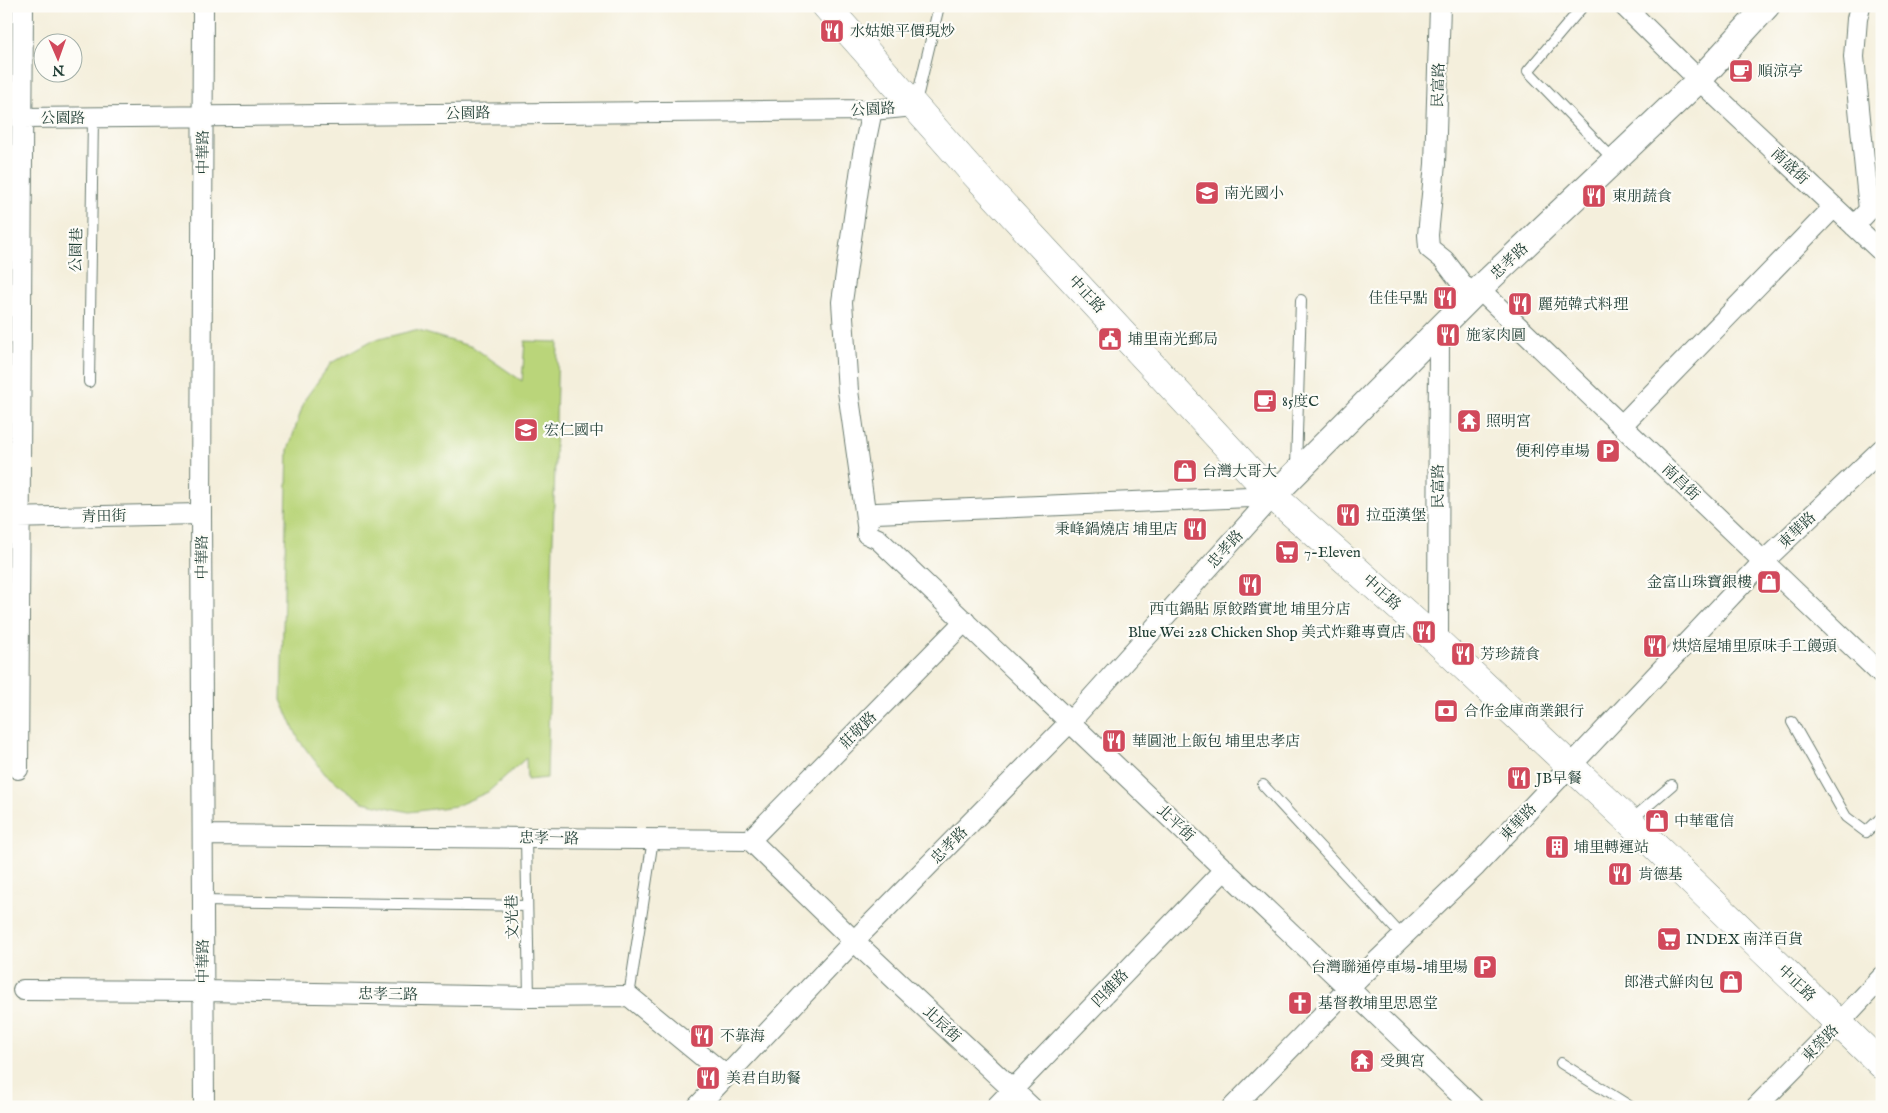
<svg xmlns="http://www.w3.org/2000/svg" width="1888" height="1113" viewBox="0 0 1888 1113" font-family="'IM FELL English','Noto Serif TC',serif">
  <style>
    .green { fill: #bad57a; stroke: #6c8957 }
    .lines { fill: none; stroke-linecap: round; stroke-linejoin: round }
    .service-casing { stroke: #6a7b6f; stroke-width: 12 }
    .minor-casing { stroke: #6a7b6f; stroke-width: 22 }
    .tertiary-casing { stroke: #6a7b6f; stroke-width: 27 }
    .secondary-casing { stroke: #6a7b6f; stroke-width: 29 }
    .service { stroke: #fff; stroke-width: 10 }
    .minor { stroke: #fff; stroke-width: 20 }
    .tertiary { stroke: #fff; stroke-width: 25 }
    .secondary { stroke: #fff; stroke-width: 28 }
    .labels { text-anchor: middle; stroke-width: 4.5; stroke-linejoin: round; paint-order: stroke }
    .poi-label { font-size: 15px; fill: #1f3d34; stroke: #fdfcf7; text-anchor: start }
    .street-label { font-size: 15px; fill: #1f3d34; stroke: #fdfcf7 }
  </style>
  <rect width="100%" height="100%" fill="#fdfcf7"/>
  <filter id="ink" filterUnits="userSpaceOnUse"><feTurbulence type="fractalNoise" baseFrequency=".02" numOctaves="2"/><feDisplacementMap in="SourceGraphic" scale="10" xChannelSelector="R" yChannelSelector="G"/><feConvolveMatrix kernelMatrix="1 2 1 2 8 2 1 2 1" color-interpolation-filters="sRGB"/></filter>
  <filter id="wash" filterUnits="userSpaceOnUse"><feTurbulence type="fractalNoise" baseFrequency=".0096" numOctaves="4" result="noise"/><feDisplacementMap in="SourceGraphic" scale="20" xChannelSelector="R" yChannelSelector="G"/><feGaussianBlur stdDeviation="1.12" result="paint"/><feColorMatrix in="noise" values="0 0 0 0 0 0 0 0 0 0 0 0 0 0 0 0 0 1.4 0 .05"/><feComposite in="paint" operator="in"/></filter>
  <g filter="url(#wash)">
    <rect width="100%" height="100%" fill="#f4efdc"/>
    <!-- green -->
    <path class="green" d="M415,330L473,347L522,381L525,341L558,342L547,778L527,780L526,758L488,792L456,806L409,812L363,802L325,774L299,740L281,700L288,450L305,399L331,363L371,341Z"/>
  </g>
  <g filter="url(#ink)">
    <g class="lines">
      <defs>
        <path id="service" d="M1583,6L1528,71L1614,160
          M916,102L939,6
          M89,382L93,118
          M1296,467L1301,300
          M1792,722L1846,817L1866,832L1882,817
          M1263,785L1403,937
          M1630,821L1672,785
          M526,838L529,997
          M203,901L527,906
          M629,996L653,839
          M1561,1063L1631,1107"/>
        <path id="minor" d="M203,6L201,514L204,1107
          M1440,6L1435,164L1428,235L1429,248L1444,260L1472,297
          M1624,6L1699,80L1882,252
          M22,118L872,110L915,106
          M1854,226L1869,210L1854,57L1857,19L1860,6
          M1479,289L1882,675
          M1622,425L1833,208
          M1273,496L876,513C868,519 867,524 867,534L878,539C1075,729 1275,917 1473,1107
          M6,518L201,514
          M867,525L848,391L842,302L863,154L872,110
          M1438,642L1439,330
          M18,769L23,6
          M204,835L750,840L854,941L1031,1107
          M750,840L965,621
          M23,990L202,991L529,997L629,996L725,1075
          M697,1107L854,941L1069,723L1273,496
          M996,1107L1225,869
          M1233,1107L1349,988L1476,866L1763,562L1882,449
          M1756,1107L1839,1023L1882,977"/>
        <path id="tertiary" d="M1273,496L1479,289L1699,80L1767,6"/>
        <path id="secondary" d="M826,6L971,170L1273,496L1438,642L1630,822L1882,1065"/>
      </defs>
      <!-- service casing -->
      <use href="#service" class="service-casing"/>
      <!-- minor casing -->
      <use href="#minor" class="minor-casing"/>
      <!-- tertiary casing -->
      <use href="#tertiary" class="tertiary-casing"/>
      <!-- secondary casing -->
      <use href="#secondary" class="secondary-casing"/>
      <!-- service -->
      <use href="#service" class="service"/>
      <!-- minor -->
      <use href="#minor" class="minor"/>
      <!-- tertiary -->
      <use href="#tertiary" class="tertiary"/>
      <!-- secondary -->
      <use href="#secondary" class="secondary"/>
    </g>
  </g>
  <!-- icons -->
  <defs>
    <symbol id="restaurant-square" viewBox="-11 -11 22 22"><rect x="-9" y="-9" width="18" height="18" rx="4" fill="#d1495b" stroke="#fdfcf7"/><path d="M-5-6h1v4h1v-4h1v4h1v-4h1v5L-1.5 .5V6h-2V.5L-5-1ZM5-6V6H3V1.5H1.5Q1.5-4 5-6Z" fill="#fff"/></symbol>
    <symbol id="cafe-square" viewBox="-11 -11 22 22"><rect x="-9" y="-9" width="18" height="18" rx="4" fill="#d1495b" stroke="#fdfcf7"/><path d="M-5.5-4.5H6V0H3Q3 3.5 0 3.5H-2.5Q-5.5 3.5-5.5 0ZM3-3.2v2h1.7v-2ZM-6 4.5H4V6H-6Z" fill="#fff"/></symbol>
    <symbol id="school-square" viewBox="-11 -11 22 22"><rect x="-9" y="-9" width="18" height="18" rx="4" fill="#d1495b" stroke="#fdfcf7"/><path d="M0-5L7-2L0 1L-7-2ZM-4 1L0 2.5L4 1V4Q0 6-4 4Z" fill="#fff"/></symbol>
    <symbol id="civic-square" viewBox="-11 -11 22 22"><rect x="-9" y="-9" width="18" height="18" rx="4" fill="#d1495b" stroke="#fdfcf7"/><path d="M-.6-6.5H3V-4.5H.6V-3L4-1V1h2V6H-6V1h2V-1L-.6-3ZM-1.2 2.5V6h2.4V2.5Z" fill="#fff"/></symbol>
    <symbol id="temple-square" viewBox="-11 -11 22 22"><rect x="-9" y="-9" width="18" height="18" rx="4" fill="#d1495b" stroke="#fdfcf7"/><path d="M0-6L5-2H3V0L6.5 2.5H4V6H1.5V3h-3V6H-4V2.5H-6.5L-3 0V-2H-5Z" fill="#fff"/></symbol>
    <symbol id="parking-square" viewBox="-11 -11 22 22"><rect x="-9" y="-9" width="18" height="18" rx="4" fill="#d1495b" stroke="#fdfcf7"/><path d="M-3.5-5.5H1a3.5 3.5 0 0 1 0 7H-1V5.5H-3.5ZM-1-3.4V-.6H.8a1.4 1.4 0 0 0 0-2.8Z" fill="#fff"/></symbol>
    <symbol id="shop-square" viewBox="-11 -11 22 22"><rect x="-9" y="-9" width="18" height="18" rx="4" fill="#d1495b" stroke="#fdfcf7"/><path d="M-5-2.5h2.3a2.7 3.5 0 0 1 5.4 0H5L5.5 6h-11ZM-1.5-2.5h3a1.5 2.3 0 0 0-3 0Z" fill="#fff"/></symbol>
    <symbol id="supermarket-square" viewBox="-11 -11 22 22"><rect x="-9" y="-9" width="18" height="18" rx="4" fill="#d1495b" stroke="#fdfcf7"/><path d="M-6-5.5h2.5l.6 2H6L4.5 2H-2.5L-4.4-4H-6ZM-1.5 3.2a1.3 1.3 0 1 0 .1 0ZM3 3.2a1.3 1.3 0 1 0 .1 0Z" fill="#fff"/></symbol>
    <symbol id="bank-square" viewBox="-11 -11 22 22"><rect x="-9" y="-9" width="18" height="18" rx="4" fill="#d1495b" stroke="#fdfcf7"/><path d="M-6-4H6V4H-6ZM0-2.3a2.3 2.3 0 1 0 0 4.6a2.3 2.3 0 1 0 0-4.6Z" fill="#fff"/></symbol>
    <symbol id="building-square" viewBox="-11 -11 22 22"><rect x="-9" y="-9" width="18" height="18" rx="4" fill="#d1495b" stroke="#fdfcf7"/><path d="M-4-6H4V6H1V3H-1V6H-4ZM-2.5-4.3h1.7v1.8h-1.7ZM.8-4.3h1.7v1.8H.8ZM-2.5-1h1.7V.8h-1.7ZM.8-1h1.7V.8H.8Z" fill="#fff"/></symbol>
    <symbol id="church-square" viewBox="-11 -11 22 22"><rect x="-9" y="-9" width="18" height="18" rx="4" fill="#d1495b" stroke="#fdfcf7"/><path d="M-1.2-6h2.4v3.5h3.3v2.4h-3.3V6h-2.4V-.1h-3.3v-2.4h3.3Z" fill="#fff"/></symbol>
  </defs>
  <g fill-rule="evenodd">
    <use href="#restaurant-square" x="818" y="17" width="28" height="28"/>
    <use href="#cafe-square" x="1727" y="57" width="28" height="28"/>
    <use href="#school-square" x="1193" y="179" width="28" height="28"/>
    <use href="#restaurant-square" x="1580" y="182" width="28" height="28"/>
    <use href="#restaurant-square" x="1431" y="284" width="28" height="28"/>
    <use href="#restaurant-square" x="1506" y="290" width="28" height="28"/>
    <use href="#restaurant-square" x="1434" y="321" width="28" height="28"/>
    <use href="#civic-square" x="1096" y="325" width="28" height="28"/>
    <use href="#cafe-square" x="1251" y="387" width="28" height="28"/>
    <use href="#temple-square" x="1455" y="407" width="28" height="28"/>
    <use href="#school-square" x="512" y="416" width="28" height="28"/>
    <use href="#parking-square" x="1594" y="437" width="28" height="28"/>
    <use href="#shop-square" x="1171" y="457" width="28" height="28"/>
    <use href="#restaurant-square" x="1334" y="501" width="28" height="28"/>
    <use href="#restaurant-square" x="1181" y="515" width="28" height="28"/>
    <use href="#supermarket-square" x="1273" y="538" width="28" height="28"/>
    <use href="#shop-square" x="1755" y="568" width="28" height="28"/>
    <use href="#restaurant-square" x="1236" y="571" width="28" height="28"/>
    <use href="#restaurant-square" x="1410" y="618" width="28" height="28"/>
    <use href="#restaurant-square" x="1641" y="632" width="28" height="28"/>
    <use href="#restaurant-square" x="1449" y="640" width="28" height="28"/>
    <use href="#bank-square" x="1432" y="697" width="28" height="28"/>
    <use href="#restaurant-square" x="1100" y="727" width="28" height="28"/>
    <use href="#restaurant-square" x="1505" y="764" width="28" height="28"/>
    <use href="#shop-square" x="1643" y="807" width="28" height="28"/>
    <use href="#building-square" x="1543" y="833" width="28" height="28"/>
    <use href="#restaurant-square" x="1606" y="860" width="28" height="28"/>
    <use href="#supermarket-square" x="1655" y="925" width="28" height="28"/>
    <use href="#parking-square" x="1471" y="953" width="28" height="28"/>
    <use href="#shop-square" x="1717" y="968" width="28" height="28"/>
    <use href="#church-square" x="1286" y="989" width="28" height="28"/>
    <use href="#restaurant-square" x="688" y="1022" width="28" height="28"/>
    <use href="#temple-square" x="1348" y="1047" width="28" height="28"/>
    <use href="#restaurant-square" x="694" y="1064" width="28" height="28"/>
  </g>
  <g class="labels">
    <!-- poi labels -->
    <g class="poi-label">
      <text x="850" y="36">水姑娘平價現炒</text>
      <text x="1758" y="76">順涼亭</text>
      <text x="1224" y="198">南光國小</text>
      <text x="1612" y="201">東朋蔬食</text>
      <text x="1428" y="303" text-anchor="end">佳佳早點</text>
      <text x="1538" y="309">麗苑韓式料理</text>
      <text x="1466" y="340">施家肉圓</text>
      <text x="1128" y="344">埔里南光郵局</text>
      <text x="1282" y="406">85度C</text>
      <text x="1486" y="426">照明宮</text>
      <text x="544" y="435">宏仁國中</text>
      <text x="1590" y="456" text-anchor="end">便利停車場</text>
      <text x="1202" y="476">台灣大哥大</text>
      <text x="1366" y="520">拉亞漢堡</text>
      <text x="1178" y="534" text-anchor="end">秉峰鍋燒店 埔里店</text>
      <text x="1304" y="557">7-Eleven</text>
      <text x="1752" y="587" text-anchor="end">金富山珠寶銀樓</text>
      <text x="1250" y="614" text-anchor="middle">西屯鍋貼 原餃踏實地 埔里分店</text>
      <text x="1406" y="637" text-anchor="end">Blue Wei 228 Chicken Shop 美式炸雞專賣店</text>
      <text x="1672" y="651">烘焙屋埔里原味手工饅頭</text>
      <text x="1480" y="659">芳珍蔬食</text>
      <text x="1464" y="716">合作金庫商業銀行</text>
      <text x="1132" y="746">華圓池上飯包 埔里忠孝店</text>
      <text x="1536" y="783">JB早餐</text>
      <text x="1674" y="826">中華電信</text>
      <text x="1574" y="852">埔里轉運站</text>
      <text x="1638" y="879">肯德基</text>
      <text x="1686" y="944">INDEX 南洋百貨</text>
      <text x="1468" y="972" text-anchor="end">台灣聯通停車場-埔里場</text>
      <text x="1714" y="987" text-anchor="end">郎港式鮮肉包</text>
      <text x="1318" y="1008">基督教埔里思恩堂</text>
      <text x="720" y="1041">不靠海</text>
      <text x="1380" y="1066">受興宮</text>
      <text x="726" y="1083">美君自助餐</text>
    </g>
    <!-- street labels -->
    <g class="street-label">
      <text transform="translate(1438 85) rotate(-88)" y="5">民富路</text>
      <text transform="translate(873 109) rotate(-3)" y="5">公園路</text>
      <text transform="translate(468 113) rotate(-1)" y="5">公園路</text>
      <text x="63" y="123">公園路</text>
      <text transform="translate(203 152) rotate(-90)" y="5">中華路</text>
      <text transform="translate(1790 166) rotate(44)" y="5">南盛街</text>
      <text transform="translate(76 250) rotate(-89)" y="5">公園巷</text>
      <text transform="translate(1509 261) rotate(-43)" y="5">忠孝路</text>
      <text transform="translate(1087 294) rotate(47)" y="5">中正路</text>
      <text transform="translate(1681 482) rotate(44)" y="5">南昌街</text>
      <text transform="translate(1438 486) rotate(-90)" y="5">民富路</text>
      <text transform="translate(104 516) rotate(-1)" y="5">青田街</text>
      <text transform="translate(1797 530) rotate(-44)" y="5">東華路</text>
      <text transform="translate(1225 549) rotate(-48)" y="5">忠孝路</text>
      <text transform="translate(202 557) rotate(-90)" y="5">中華路</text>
      <text transform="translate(1382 592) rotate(42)" y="5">中正路</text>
      <text transform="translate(858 730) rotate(-45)" y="5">莊敬路</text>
      <text transform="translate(1518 822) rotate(-47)" y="5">東華路</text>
      <text transform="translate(1176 823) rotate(43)" y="5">北平街</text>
      <text transform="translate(549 838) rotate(1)" y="5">忠孝一路</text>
      <text transform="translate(949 845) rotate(-45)" y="5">忠孝路</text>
      <text transform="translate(512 917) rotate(-91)" y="5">文光巷</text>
      <text transform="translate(203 961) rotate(-90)" y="5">中華路</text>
      <text transform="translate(1797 983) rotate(44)" y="5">中正路</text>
      <text transform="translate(1110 988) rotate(-46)" y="5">四維路</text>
      <text transform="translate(388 994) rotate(1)" y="5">忠孝三路</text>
      <text transform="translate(942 1024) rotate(43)" y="5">北辰街</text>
      <text transform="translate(1820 1043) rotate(-45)" y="5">東榮路</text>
    </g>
  </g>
  <!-- margin -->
  <rect width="1888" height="1113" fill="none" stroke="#fdfcf7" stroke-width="25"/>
  <!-- north arrow -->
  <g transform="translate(58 58) rotate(178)"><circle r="24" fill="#fdfcf7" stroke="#a4b0a9"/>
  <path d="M0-4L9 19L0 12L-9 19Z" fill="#d1495b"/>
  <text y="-8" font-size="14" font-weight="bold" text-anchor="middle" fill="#1f3d34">N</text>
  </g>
</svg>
